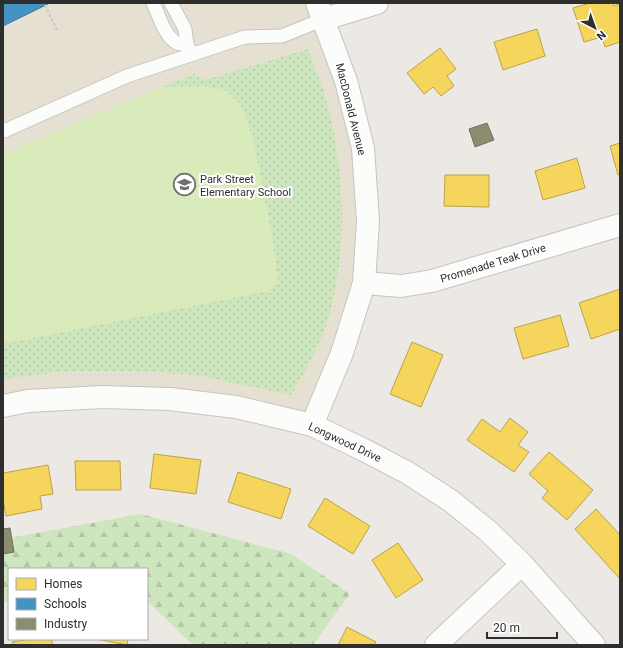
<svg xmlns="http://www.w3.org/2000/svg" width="623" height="648" viewBox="0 0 623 648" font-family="Roboto,sans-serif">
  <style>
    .education { fill: #e6e0d3 }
    .grass { fill: url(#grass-dots) }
    .forest { fill: url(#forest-firs) }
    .pitch { fill: #d9eabb }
    .homes { fill: #f6d55c; stroke: #baa34e }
    .schools { fill: #4393c3; stroke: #3d7596 }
    .industry { fill: #8c8c6e; stroke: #70705b }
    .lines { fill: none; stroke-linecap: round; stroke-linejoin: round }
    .service-casing { stroke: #c5c4c5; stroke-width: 15 }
    .minor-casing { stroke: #c5c4c5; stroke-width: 24 }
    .path { stroke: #c9c9c8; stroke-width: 2.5; stroke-dasharray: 3 2; stroke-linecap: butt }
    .service { stroke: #fcfcfb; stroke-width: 13 }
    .minor { stroke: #fcfcfb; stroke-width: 22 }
    .labels { text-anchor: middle; stroke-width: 4; stroke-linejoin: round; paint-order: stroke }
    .street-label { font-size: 11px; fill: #2e2e2e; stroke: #fff }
    .poi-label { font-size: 11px; fill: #2e2e2e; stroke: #fff; text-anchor: start }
  </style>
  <defs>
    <pattern id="grass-dots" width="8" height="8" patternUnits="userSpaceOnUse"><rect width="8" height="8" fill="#cee6be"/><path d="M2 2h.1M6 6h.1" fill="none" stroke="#b1c6a4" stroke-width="1.8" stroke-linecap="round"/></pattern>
    <pattern id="forest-firs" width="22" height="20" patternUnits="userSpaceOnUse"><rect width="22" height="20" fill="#cee6be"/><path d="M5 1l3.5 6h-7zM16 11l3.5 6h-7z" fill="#b1c6a4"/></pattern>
  </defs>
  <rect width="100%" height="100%" fill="#ece8e4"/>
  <!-- education -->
  <path class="education" d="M3,3H317L363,148L364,283L312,425L236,407L3,406Z"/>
  <!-- grass -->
  <path class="grass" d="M308,49C314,66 322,83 326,100C345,167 348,249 329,316C321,344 306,370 291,395L196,375L136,371H68L3,379V154L194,74L205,80Z"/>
  <!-- forest -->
  <path class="forest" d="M141,514L292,554L350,594L313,645H193L147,601V569H9V602H3V539Z"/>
  <!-- pitch -->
  <path class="pitch" d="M205,86L226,90L241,105L253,137L273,241L278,282L269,291L14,342L3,343V154L162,87Z"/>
  <!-- homes -->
  <path class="homes" d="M590,3H613L614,6L620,4V42L605,47L602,37L584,42L573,8Z
    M537,29L545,56L503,70L494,42Z
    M440,48L456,69L447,76L454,86L441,96L433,87L424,94L407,73Z
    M620,143V174L618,175L610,146Z
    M577,158L585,188L543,200L535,171Z
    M445,175H489V207L444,206Z
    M620,289V329L591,339L579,303Z
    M560,315L569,346L523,359L514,328Z
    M412,342L443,355L421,407L390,394Z
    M510,418L528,432L518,445L529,452L514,472L467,440L482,419L500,432Z
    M549,452L593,490L567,520L542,498L548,491L529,474Z
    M154,454L201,460L196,494L150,488Z
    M75,461H120L121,490H76Z
    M48,465L53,494L40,496L42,509L6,516L3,499V473Z
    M238,472L291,489L281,519L228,502Z
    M325,498L370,526L353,554L308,526Z
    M596,509L620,535V577L619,578L575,529Z
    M398,543L423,580L396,598L372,560Z
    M347,627L376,642L374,645H338Z
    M31,639H51L53,645H13L12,642Z
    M96,639H128L127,645Z"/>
  <!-- schools -->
  <path class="schools" d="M3,3H50L3,26Z"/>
  <!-- industry -->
  <path class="industry" d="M487,123L494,140L475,147L469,129Z
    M10,528L14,552L3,554V529Z"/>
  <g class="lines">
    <defs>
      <path id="service" d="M153,3C159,15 164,36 177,43C180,44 184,44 187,45
        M171,3L185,29L187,45L191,52
        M3,129L4,131L127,76L245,37L282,36L324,19"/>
      <path id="minor" d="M324,19L377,3
        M364,283L401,286L432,281L620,225
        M3,406L28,401L103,397L170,399L236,407L312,425L364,450L408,473L451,501L488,531L522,564L594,645
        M312,425L342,353L364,283L368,221L363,148L346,81L317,3
        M436,645L522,564"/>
    </defs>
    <!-- service casing -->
    <use href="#service" class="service-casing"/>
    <!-- minor casing -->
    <use href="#minor" class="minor-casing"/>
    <!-- path -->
    <path class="path" d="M45,5L57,30"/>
    <!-- service -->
    <use href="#service" class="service"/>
    <!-- minor -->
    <use href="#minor" class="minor"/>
  </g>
  <!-- icons -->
  <defs>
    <symbol id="school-ring" viewBox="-11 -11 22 22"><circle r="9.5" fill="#fff" stroke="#706f6e" stroke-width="1.5"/><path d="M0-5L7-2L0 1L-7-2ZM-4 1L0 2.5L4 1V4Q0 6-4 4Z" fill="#706f6e"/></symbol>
  </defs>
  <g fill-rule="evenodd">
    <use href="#school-ring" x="172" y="172" width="25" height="25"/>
  </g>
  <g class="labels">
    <!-- street labels -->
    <g class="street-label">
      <text transform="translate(351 109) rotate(76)" y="4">MacDonald Avenue</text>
      <text transform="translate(493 263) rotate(-17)" y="4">Promenade Teak Drive</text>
      <text transform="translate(345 442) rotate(25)" y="4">Longwood Drive</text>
    </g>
    <!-- poi labels -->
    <g class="poi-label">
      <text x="200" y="183">Park Street<tspan x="200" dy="13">Elementary School</tspan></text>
    </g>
  </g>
  <!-- border -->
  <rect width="623" height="648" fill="none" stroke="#2e2e2e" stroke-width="8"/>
  <!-- legend -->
  <rect x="8" y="568" width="140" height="72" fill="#ffffff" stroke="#ababab"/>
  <rect x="16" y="578" width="20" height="12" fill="#f6d55c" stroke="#ababab"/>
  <text x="44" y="588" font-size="12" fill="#2e2e2e">Homes</text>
  <rect x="16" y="598" width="20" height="12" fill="#4393c3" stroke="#ababab"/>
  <text x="44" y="608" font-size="12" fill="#2e2e2e">Schools</text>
  <rect x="16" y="618" width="20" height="12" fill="#8c8c6e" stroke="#ababab"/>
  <text x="44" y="628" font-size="12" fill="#2e2e2e">Industry</text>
  <!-- north arrow -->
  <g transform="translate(595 28) rotate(139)" stroke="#ffffff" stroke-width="3" paint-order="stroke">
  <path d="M0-3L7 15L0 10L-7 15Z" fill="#2e2e2e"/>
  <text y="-6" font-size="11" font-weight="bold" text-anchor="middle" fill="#2e2e2e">N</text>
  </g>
  <!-- scale -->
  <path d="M487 632v6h70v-6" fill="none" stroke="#2e2e2e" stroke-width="2"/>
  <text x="493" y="632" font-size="12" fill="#2e2e2e" stroke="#ffffff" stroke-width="3" paint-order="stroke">20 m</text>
</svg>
